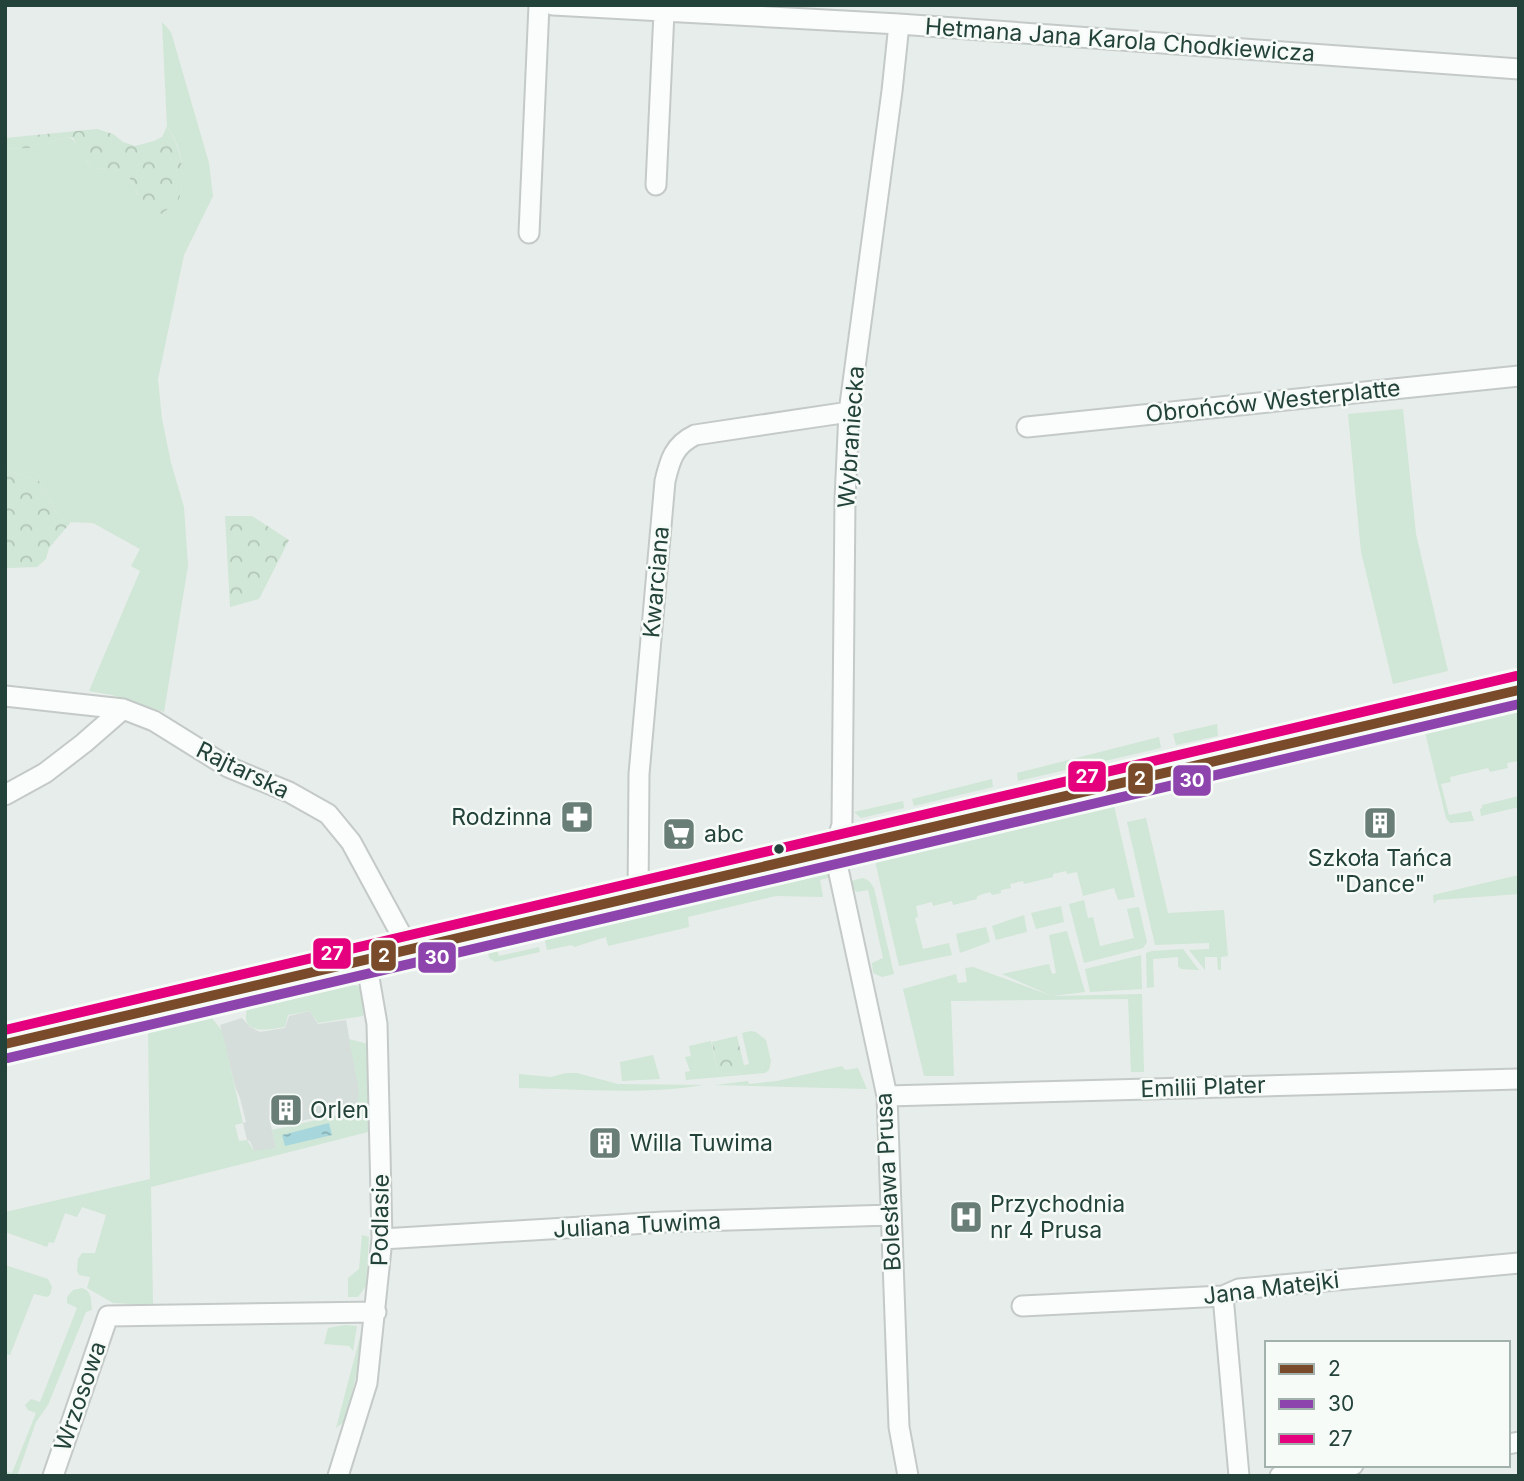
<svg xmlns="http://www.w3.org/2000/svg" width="1524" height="1481" viewBox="0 0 1524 1481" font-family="Inter,sans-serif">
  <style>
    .built { fill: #d5deda }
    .green { fill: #d0e6d6 }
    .forest { fill: url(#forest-crowns) }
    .water { fill: url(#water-ripples) }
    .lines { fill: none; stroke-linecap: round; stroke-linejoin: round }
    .minor-casing { stroke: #c4cac7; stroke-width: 23 }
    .minor { stroke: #fbfcfc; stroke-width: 19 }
    .bus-1-casing { stroke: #f6fbf8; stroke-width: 16 }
    .bus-2-casing { stroke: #f6fbf8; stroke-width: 16 }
    .bus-3-casing { stroke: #f6fbf8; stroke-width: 16 }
    .bus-1 { stroke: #7a4b2a; stroke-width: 10 }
    .bus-2 { stroke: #8e44ad; stroke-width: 10 }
    .bus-3 { stroke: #e5007d; stroke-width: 10 }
    .bus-dot { fill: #234239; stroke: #f6fbf8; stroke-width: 2.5 }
    .labels { text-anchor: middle; stroke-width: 5; stroke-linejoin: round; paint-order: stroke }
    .street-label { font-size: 23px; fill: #234239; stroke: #f6fbf8 }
    .poi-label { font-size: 23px; fill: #234239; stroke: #f6fbf8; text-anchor: start }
    .line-badge { stroke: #f6fbf8; stroke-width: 2.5 }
    .badge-label { font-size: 19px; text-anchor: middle; font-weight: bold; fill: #fff }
  </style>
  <defs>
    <pattern id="forest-crowns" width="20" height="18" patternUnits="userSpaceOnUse" patternTransform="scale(1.75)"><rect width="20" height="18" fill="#d0e6d6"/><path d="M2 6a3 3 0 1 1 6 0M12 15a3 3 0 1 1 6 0" fill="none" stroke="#b2c6b8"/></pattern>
    <pattern id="water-ripples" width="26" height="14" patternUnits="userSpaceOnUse" patternTransform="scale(1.75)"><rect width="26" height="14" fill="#a7d7dc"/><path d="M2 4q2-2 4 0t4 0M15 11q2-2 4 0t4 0" fill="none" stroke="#88b0b3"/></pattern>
  </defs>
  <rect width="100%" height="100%" fill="#e7edea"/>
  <!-- built -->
  <path class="built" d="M310,1011L318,1024L346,1020L359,1090L358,1104L335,1109L326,1108L327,1115L279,1126L275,1121H272L269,1117L276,1148L255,1153L250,1141L247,1140L243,1123L246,1122L240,1098L235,1086L220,1025L242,1018L250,1027L260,1032L285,1028L289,1016Z"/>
  <!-- green -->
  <path class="green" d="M162,22L171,32L209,163L213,196L184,255L158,379L162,419L171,463L184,507L188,566L164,712L112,695L89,691L140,571L131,566L140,549L93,523L71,522L57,514L39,481L12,472L5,461V149L29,148L68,137C78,140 84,158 91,168L115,169L127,173L138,195L181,191C184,164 182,149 167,126Z
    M1403,409L1416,534L1448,671L1393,684L1361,552L1348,414Z
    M1519,706V761L1507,763L1508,768L1490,772L1488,768L1450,777L1451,782L1441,784L1449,815L1471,811L1474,821L1450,823L1446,818L1424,728Z
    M1217,724L1218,736L1176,745L1173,734Z
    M1159,737L1161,748L1018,781L1017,773Z
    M1219,740C1218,753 1200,753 1189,756L1179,749Z
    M1163,752L1159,755L1112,767L1083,782L1016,798L1014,787Z
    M992,779L993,787L914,806L912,799Z
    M994,792L998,801L946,813L941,811L937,805Z
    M1519,796V807L1481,816L1480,809L1482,808V805Z
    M1112,797L1135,897L1118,900L1114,888L1083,896L1077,872L1067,874L1066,871L1053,874V877L1024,884L1023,881L1010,884L1011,888L1001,890V893L992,895L990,892L977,896V899L953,905L952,901L933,906L932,902L916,906L918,917L915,918L923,949L949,943L952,955L899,966L873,852Z
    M903,801L904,808L861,818L854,812Z
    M906,813L907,819L903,823L868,831L865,822Z
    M1146,818L1168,913L1224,910L1228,956L1221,957V970H1218L1217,957H1205V970L1189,950L1209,949V943L1155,945L1127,822Z
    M815,867L826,870L832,877L820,880L823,897L776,896L688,917L689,927L608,946L606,937L574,947L572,945L547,950L543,931Z
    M1519,875V894L1437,900L1434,904L1433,895Z
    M863,878L869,881L874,888L894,974L882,977L873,973L872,963L883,958L868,890L857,892L853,889L851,881Z
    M1084,900L1088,918L1093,917L1100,946L1134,938L1127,909L1139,907L1147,942L1143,948L1084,963L1069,904Z
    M1061,906L1064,922L1036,929L1031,913Z
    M1024,915L1027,932L996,940L992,926Z
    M986,927L990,942L960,953L956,934Z
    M1067,931L1085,992L1053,996L1142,994L1144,1072H1131L1128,999L951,1001L954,1076H924L903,989L956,974L958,983L967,982L965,968L973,967L1052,996L1002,974L1049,964L1052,974L1056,973L1049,935Z
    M539,947L540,952L495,962L489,958L488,952L497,950L499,956Z
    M1183,949L1199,970L1181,969L1178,966V957L1153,959L1154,987L1147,988L1146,953L1152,951Z
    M1141,955L1142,989L1090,992L1085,969Z
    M352,983C367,989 371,1003 363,1016L318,1023L310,1011L288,1015L285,1027C267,1030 238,1036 248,1006L253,1001Z
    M198,1013L212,1018L222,1031L243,1123L235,1125L239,1141L247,1140L254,1151L276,1148L272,1130L357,1111L359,1090L349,1039L368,1044V1132L151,1187L153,1305L113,1303L87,1288L90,1277L79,1275L77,1271L78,1259L82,1253H95L106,1215L82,1207L77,1217L65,1213L54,1243L49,1242L47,1247L5,1232V1212L150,1179L148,1027Z
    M751,1031L756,1032L766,1040L771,1061L769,1070L765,1073L686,1080L685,1072L690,1071L685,1057L691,1056L689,1046L711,1041L718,1074L746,1073L744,1065L749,1064L742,1033Z
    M653,1055L660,1079L622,1081L620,1062Z
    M842,1066L845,1070L858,1068L867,1089L715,1085L748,1081L749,1084L777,1081Z
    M566,1073H577L618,1084L703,1085C646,1095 577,1089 519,1088V1074L551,1077Z
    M362,1235L369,1237L366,1286L358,1297H348V1278L359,1269Z
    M5,1265L48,1279L52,1287L50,1295L47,1297L34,1294L10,1355L5,1354Z
    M82,1288C92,1291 91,1300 92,1310L86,1312L48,1405L36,1422L17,1476H5V1471L12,1473L36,1413L28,1410L25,1405L31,1399L40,1402L77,1308L67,1303V1297L73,1290Z
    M345,1325L357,1326L353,1351L349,1346L324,1344L328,1328Z
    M360,1337L365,1339L345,1421L336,1428Z"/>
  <!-- forest -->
  <path class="forest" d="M167,126C182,151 187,173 178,202L161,214C142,208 136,190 127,173L115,169L91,168L73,138L68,137L29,148L5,149V138L97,129L113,134L123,142L135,146L154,141L162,137Z
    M5,461L12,472L39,481L57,514L71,522L49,548L46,559L37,567L7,568L5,552Z
    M225,516H252L289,540L259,599L230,607Z
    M737,1036L746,1073L718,1074L712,1042Z"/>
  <!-- water -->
  <path class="water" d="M329,1123L332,1135L285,1146L282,1135Z"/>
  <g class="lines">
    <defs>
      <path id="minor" d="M553,5L899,24L1519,69
        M899,24L892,91L849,412L845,499L842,825L834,850L887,1096L899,1427L908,1476
        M656,185L664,12
        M529,233L539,5
        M1027,427L1519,376
        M5,696L123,709L154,721L228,767L289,792L328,814L351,842L409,949
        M5,795L45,773L84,743L123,709
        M638,897L639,774L665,481C670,460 674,445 695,435L849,412
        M5,1044L1519,690
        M887,1096L1519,1079
        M382,1239L664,1222L891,1215
        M1223,1296L1239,1476
        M1022,1306L1223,1296L1239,1289L1519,1263
        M1508,1444L1519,1442
        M53,1476L108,1316L376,1312
        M338,1476L367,1383L382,1239L377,1024L366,960
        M1280,1476L1353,1465"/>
    </defs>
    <!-- minor casing -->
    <use href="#minor" class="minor-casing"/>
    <!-- minor -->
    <use href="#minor" class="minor"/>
    <defs>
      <path id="bus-1" d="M5,1044L1519,690"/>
      <path id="bus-2" d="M8,1058L1519,704"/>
      <path id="bus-3" d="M5,1030L1516,676"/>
    </defs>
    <!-- bus-1 casing -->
    <use href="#bus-1" class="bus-1-casing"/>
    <!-- bus-2 casing -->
    <use href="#bus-2" class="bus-2-casing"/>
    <!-- bus-3 casing -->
    <use href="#bus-3" class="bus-3-casing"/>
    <!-- bus-1 -->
    <use href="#bus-1" class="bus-1"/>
    <!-- bus-2 -->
    <use href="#bus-2" class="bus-2"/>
    <!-- bus-3 -->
    <use href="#bus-3" class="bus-3"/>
  </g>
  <!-- icons -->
  <defs>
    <symbol id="pharmacy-square" viewBox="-11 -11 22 22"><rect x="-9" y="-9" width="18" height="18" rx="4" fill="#687e77" stroke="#f6fbf8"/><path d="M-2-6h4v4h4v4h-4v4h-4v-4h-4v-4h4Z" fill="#fff"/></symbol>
    <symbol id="building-square" viewBox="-11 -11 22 22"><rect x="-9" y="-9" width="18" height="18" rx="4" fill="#687e77" stroke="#f6fbf8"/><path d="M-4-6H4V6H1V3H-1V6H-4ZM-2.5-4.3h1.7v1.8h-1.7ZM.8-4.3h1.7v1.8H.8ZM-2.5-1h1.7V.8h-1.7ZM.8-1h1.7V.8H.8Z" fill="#fff"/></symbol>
    <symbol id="supermarket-square" viewBox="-11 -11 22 22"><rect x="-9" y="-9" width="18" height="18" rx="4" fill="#687e77" stroke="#f6fbf8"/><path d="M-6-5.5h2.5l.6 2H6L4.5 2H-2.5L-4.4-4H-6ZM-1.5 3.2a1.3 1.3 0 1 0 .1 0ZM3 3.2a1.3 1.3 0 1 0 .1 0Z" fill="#fff"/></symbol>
    <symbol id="hospital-square" viewBox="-11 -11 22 22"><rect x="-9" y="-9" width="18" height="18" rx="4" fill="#687e77" stroke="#f6fbf8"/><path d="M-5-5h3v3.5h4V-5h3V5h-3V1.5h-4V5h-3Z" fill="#fff"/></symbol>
  </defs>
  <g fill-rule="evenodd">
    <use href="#pharmacy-square" x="558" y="798" width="38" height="38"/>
    <use href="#building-square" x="1361" y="804" width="38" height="38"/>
    <use href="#supermarket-square" x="660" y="815" width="38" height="38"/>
    <use href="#building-square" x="267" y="1091" width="38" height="38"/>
    <use href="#building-square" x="586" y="1124" width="38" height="38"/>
    <use href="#hospital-square" x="947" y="1198" width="38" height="38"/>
  </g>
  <!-- markers -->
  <circle class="bus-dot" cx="779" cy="849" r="6"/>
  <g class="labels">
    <!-- street labels -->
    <g class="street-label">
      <text transform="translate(1120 40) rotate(4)" y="8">Hetmana Jana Karola Chodkiewicza</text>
      <text transform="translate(1273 401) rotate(-6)" y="8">Obrońców Westerplatte</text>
      <text transform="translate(851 437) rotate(-86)" y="8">Wybraniecka</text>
      <text transform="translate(656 582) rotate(-85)" y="8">Kwarciana</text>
      <text transform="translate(243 770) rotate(26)" y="8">Rajtarska</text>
      <text transform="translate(1203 1087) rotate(-2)" y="8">Emilii Plater</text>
      <text transform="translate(888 1182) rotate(-93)" y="8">Bolesława Prusa</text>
      <text transform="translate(380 1220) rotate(-89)" y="8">Podlasie</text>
      <text transform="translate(637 1225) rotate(-3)" y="8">Juliana Tuwima</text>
      <text transform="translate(1271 1288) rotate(-7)" y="8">Jana Matejki</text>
      <text transform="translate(80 1396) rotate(-71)" y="8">Wrzosowa</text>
    </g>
    <!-- poi labels -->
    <g class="poi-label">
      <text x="552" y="825" text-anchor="end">Rodzinna</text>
      <text x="704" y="842">abc</text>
      <text x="1380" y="866" text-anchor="middle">Szkoła Tańca<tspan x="1380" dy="26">"Dance"</tspan></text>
      <text x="310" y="1118">Orlen</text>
      <text x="630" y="1151">Willa Tuwima</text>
      <text x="990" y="1212">Przychodnia<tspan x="990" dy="26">nr 4 Prusa</tspan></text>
    </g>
  </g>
  <g class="line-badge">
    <rect x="1067" y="760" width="40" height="33" rx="7" fill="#e5007d"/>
    <rect x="1127" y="762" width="27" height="33" rx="7" fill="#7a4b2a"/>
    <rect x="1172" y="764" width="40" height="33" rx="7" fill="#8e44ad"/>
    <rect x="312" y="937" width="40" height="33" rx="7" fill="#e5007d"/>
    <rect x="370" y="939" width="27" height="33" rx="7" fill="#7a4b2a"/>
    <rect x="417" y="941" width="40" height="33" rx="7" fill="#8e44ad"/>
  </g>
  <g class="badge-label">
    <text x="1087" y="783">27</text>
    <text x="1140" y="785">2</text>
    <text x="1192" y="787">30</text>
    <text x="332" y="960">27</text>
    <text x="384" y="962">2</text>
    <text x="437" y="964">30</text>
  </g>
  <!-- border -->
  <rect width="1524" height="1481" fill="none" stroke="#234239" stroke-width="14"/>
  <!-- legend -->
  <rect x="1265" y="1341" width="245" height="126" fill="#f6fbf8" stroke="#a2b1ac" stroke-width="2"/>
  <rect x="1279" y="1364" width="35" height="10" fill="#7a4b2a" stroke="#a2b1ac" stroke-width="2"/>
  <text x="1328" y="1376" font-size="21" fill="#234239">2</text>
  <rect x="1279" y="1399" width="35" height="10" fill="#8e44ad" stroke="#a2b1ac" stroke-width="2"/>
  <text x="1328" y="1411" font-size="21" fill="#234239">30</text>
  <rect x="1279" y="1434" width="35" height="10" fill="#e5007d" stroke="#a2b1ac" stroke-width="2"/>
  <text x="1328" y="1446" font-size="21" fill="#234239">27</text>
</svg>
